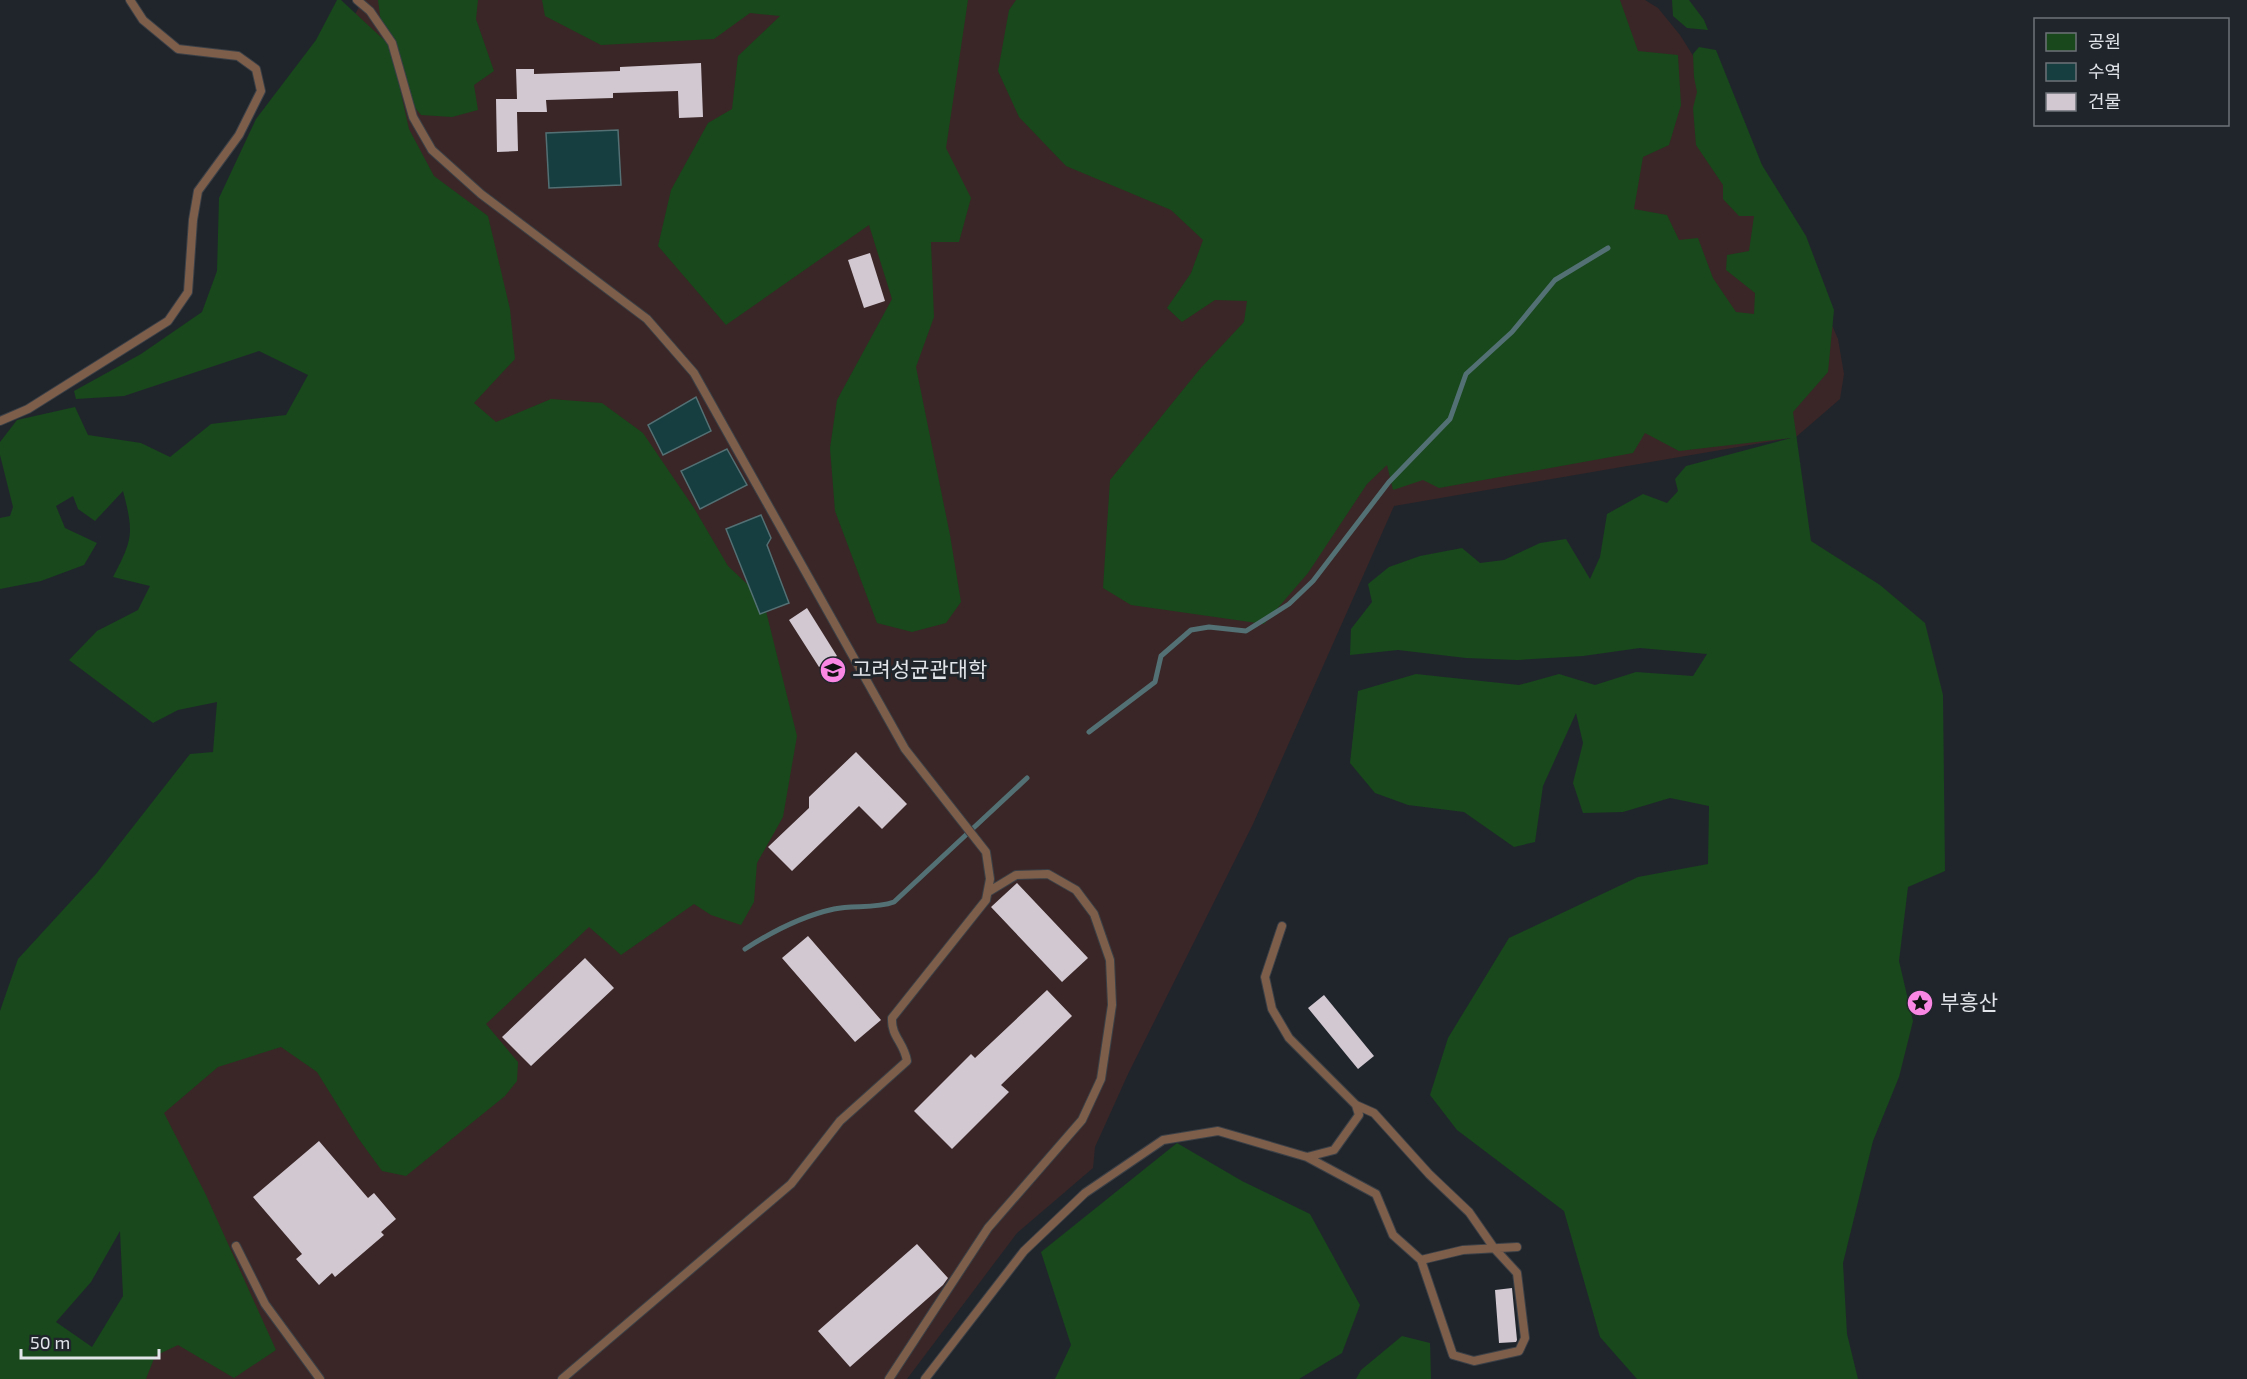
<svg xmlns="http://www.w3.org/2000/svg" width="2247" height="1379" viewBox="0 0 2247 1379" font-family="'Exo 2','Noto Sans KR',sans-serif">
  <style>
    .education { fill: #3a2626 }
    .green { fill: #18481b; fill-rule: evenodd }
    .water { fill: #163e41; stroke: #537074; stroke-width: 1.5 }
    .lines { fill: none; stroke-linecap: round; stroke-linejoin: round }
    .stream { stroke: #537074; stroke-width: 5 }
    .building { fill: #d1c8d2 }
    .service-casing { stroke: #3b4047; stroke-width: 10 }
    .service { stroke: #7d5e4a; stroke-width: 8 }
    .labels { text-anchor: middle; stroke-width: 6; stroke-linejoin: round; paint-order: stroke }
    .poi-label { font-size: 21px; fill: #e1e5ea; stroke: #20252c; text-anchor: start }
  </style>
  <rect width="100%" height="100%" fill="#20252c"/>
  <!-- education -->
  <path class="education" d="M363,0H1645L1658,8L1680,35L1762,165L1838,339L1844,374L1840,399L1796,437L1394,506L1253,824L1128,1074L1095,1147L1093,1168L1017,1233L907,1379H122L135,1111L211,1052L310,1019L353,18Z"/>
  <!-- green -->
  <path class="green" d="M337,0H341L383,39L378,0H478L476,19L494,71L474,85L478,110L452,117L421,115L400,89L409,129L434,176L488,216L510,309L515,359L474,403L496,422L551,399L602,403L643,433L694,508L728,566L763,599L797,736L783,817L757,863L754,902L741,925L711,915L694,904L621,955L589,927L486,1024L518,1062L517,1081L505,1096L406,1176L382,1171L358,1138L317,1072L281,1047L218,1067L164,1113L206,1195L276,1350L234,1378L178,1345L155,1356L146,1379H0V1011L18,959L96,874L190,754L213,752L217,702L178,710L153,723L69,660L97,631L138,610L150,586L113,577C133,539 134,533 123,491L95,521L78,509L73,496L56,506L65,528L97,543L84,565L41,581L0,589V518L10,516L13,507L0,455V442L17,420L75,407L88,435L141,443L170,457L211,424L286,415L308,375L259,351L124,396L76,399L74,391L141,354L202,312L217,271L219,198L256,119L316,40ZM120,1231L123,1296L92,1347L56,1322L91,1282Z
    M542,0H968L946,148L971,198L959,242H931L934,317L916,367L950,535L961,602L946,623L912,632L877,623L835,511L830,448L837,400L892,299L869,225L726,325L658,246L671,190L708,123L732,109L738,56L780,16L750,13L714,39L601,45L545,16Z
    M1016,0H1620L1638,51L1678,55L1681,105L1669,145L1643,157L1634,209L1667,215L1679,240L1698,238L1713,278L1736,312L1754,314L1755,293L1726,270L1727,255L1749,251L1754,216H1739L1723,199V185L1696,145L1693,108L1697,92L1694,77L1693,54L1699,47L1716,50L1762,165L1806,236L1834,310L1828,372L1793,412L1811,541L1880,585L1925,623L1943,695L1945,871L1908,887L1899,961L1913,1021L1899,1077L1873,1141L1843,1263L1847,1334L1858,1379H1637L1600,1337L1564,1211L1457,1130L1430,1095L1448,1038L1509,938L1638,877L1708,864L1709,806L1670,798L1623,812L1583,813L1573,783L1583,743L1576,713L1543,786L1535,842L1514,847L1464,812L1408,805L1375,793L1350,763L1358,691L1416,674L1519,685L1559,674L1595,685L1636,672L1693,676L1707,654L1640,648L1583,656L1517,660L1466,658L1398,650L1350,655L1351,629L1372,602L1368,584L1389,567L1420,556L1462,548L1480,563L1504,560L1540,543L1566,539L1590,579L1600,557L1607,514L1643,494L1667,503L1678,491L1675,479L1686,466L1791,438L1679,451L1645,433L1633,453L1439,488L1423,480L1393,490L1387,465L1367,484L1308,573L1264,624L1131,605L1103,588L1110,480L1199,370L1244,322L1247,301L1215,300L1182,322L1167,308L1191,273L1203,240L1171,210L1066,166L1019,117L998,71L1009,10Z
    M1660,0H1689L1704,20L1708,30L1687,28L1673,16L1672,0Z
    M1177,1143L1242,1181L1310,1214L1360,1305L1342,1353L1299,1379H1055L1071,1345L1041,1252Z
    M1402,1336L1430,1343L1431,1379H1356L1361,1370Z"/>
  <!-- water -->
  <path class="water" d="M618,130L621,185L549,188L546,133Z
    M696,397L711,431L663,455L648,425Z
    M727,449L747,485L700,509L681,471Z
    M761,515L771,538L767,545L789,603L760,614L726,529Z"/>
  <g class="lines">
    <!-- stream -->
    <path class="stream" d="M1089,732L1155,682L1161,656L1191,630L1209,627L1246,631L1289,604L1313,581L1389,482L1450,419L1466,374L1512,332L1555,280L1608,248
      M745,949C773,931 802,916 834,909C854,905 875,909 894,902L1027,778"/>
  </g>
  <!-- building -->
  <path class="building" d="M701,63L703,117L679,118L678,91L613,93V98L546,100L547,112H517L518,151L497,152L496,99H517L516,69H534V74L620,71V67Z
    M870,253L885,301L864,308L848,260Z
    M807,608L837,656L819,667L789,620Z
    M856,752L907,804L882,829L859,806L792,871L768,847L809,808V797Z
    M1017,883L1088,958L1062,982L991,907Z
    M808,936L881,1020L855,1042L782,958Z
    M585,958L614,988L531,1066L502,1037Z
    M1047,990L1072,1016L1001,1085L1009,1092L952,1149L914,1111L971,1054L975,1058Z
    M1324,995L1374,1056L1358,1069L1308,1008Z
    M319,1141L368,1198L374,1193L396,1219L381,1232L384,1235L335,1277L332,1273L319,1285L296,1259L302,1254L253,1197Z
    M917,1244L948,1278L943,1285L850,1367L818,1331Z
    M1512,1288L1517,1340L1516,1342L1499,1343L1495,1290Z"/>
  <g class="lines">
    <defs>
      <path id="service" d="M357,0L370,11L392,43L413,117L432,150L481,194L647,319L694,373L905,749L986,852L990,879L986,900L892,1018C891,1037 904,1042 907,1061L840,1121L791,1184L562,1379
        M0,421L28,409L168,321L188,292L193,220L198,191L239,135L261,91L256,69L238,56L178,49L143,20L130,0
        M1356,1105L1374,1113L1429,1174L1469,1212L1494,1248L1517,1273L1525,1338L1519,1351L1474,1361L1453,1355L1421,1260
        M1307,1157L1376,1194L1393,1235L1421,1260L1463,1250L1517,1247
        M236,1246L265,1304L320,1379
        M889,1379L988,1228L1082,1120L1101,1079L1112,1005L1110,960L1094,914L1076,890L1048,874L1016,875L988,892
        M925,1379L1024,1251L1085,1193L1163,1140L1218,1131L1307,1157L1334,1150L1359,1115L1356,1105L1289,1038L1272,1009L1265,977L1282,926"/>
    </defs>
    <!-- service casing -->
    <use href="#service" class="service-casing"/>
    <!-- service -->
    <use href="#service" class="service"/>
  </g>
  <!-- icons -->
  <defs>
    <symbol id="university-disc" viewBox="-11 -11 22 22"><circle r="9.5" fill="#fb87e5" stroke="#20252c"/><path d="M0-5L7-2L0 1L-7-2ZM-4 1L0 2.5L4 1V4Q0 6-4 4Z" fill="#111"/></symbol>
    <symbol id="sight-disc" viewBox="-11 -11 22 22"><circle r="9.5" fill="#fb87e5" stroke="#20252c"/><path d="M0-6L1.8-2.2L6-1.7L2.9 1.2L3.7 5.4L0 3.3L-3.7 5.4L-2.9 1.2L-6-1.7L-1.8-2.2Z" fill="#111"/></symbol>
  </defs>
  <g fill-rule="evenodd">
    <use href="#university-disc" x="818" y="655" width="30" height="30"/>
    <use href="#sight-disc" x="1905" y="988" width="30" height="30"/>
  </g>
  <g class="labels">
    <!-- poi labels -->
    <g class="poi-label">
      <text x="852" y="677">고려성균관대학</text>
      <text x="1940" y="1010">부흥산</text>
    </g>
  </g>
  <!-- legend -->
  <rect x="2034" y="18" width="195" height="108" fill="#20252c" stroke="#6d7278" stroke-width="1.5"/>
  <rect x="2046" y="33" width="30" height="18" fill="#18481b" stroke="#6d7278" stroke-width="1.5"/>
  <text x="2088" y="48" font-size="18" fill="#e1e5ea">공원</text>
  <rect x="2046" y="63" width="30" height="18" fill="#163e41" stroke="#6d7278" stroke-width="1.5"/>
  <text x="2088" y="78" font-size="18" fill="#e1e5ea">수역</text>
  <rect x="2046" y="93" width="30" height="18" fill="#d1c8d2" stroke="#6d7278" stroke-width="1.5"/>
  <text x="2088" y="108" font-size="18" fill="#e1e5ea">건물</text>
  <!-- scale -->
  <path d="M21 1349v9h138v-9" fill="none" stroke="#e1e5ea" stroke-width="3"/>
  <text x="30" y="1349" font-size="18" fill="#e1e5ea" stroke="#20252c" stroke-width="4.5" paint-order="stroke">50 m</text>
</svg>
